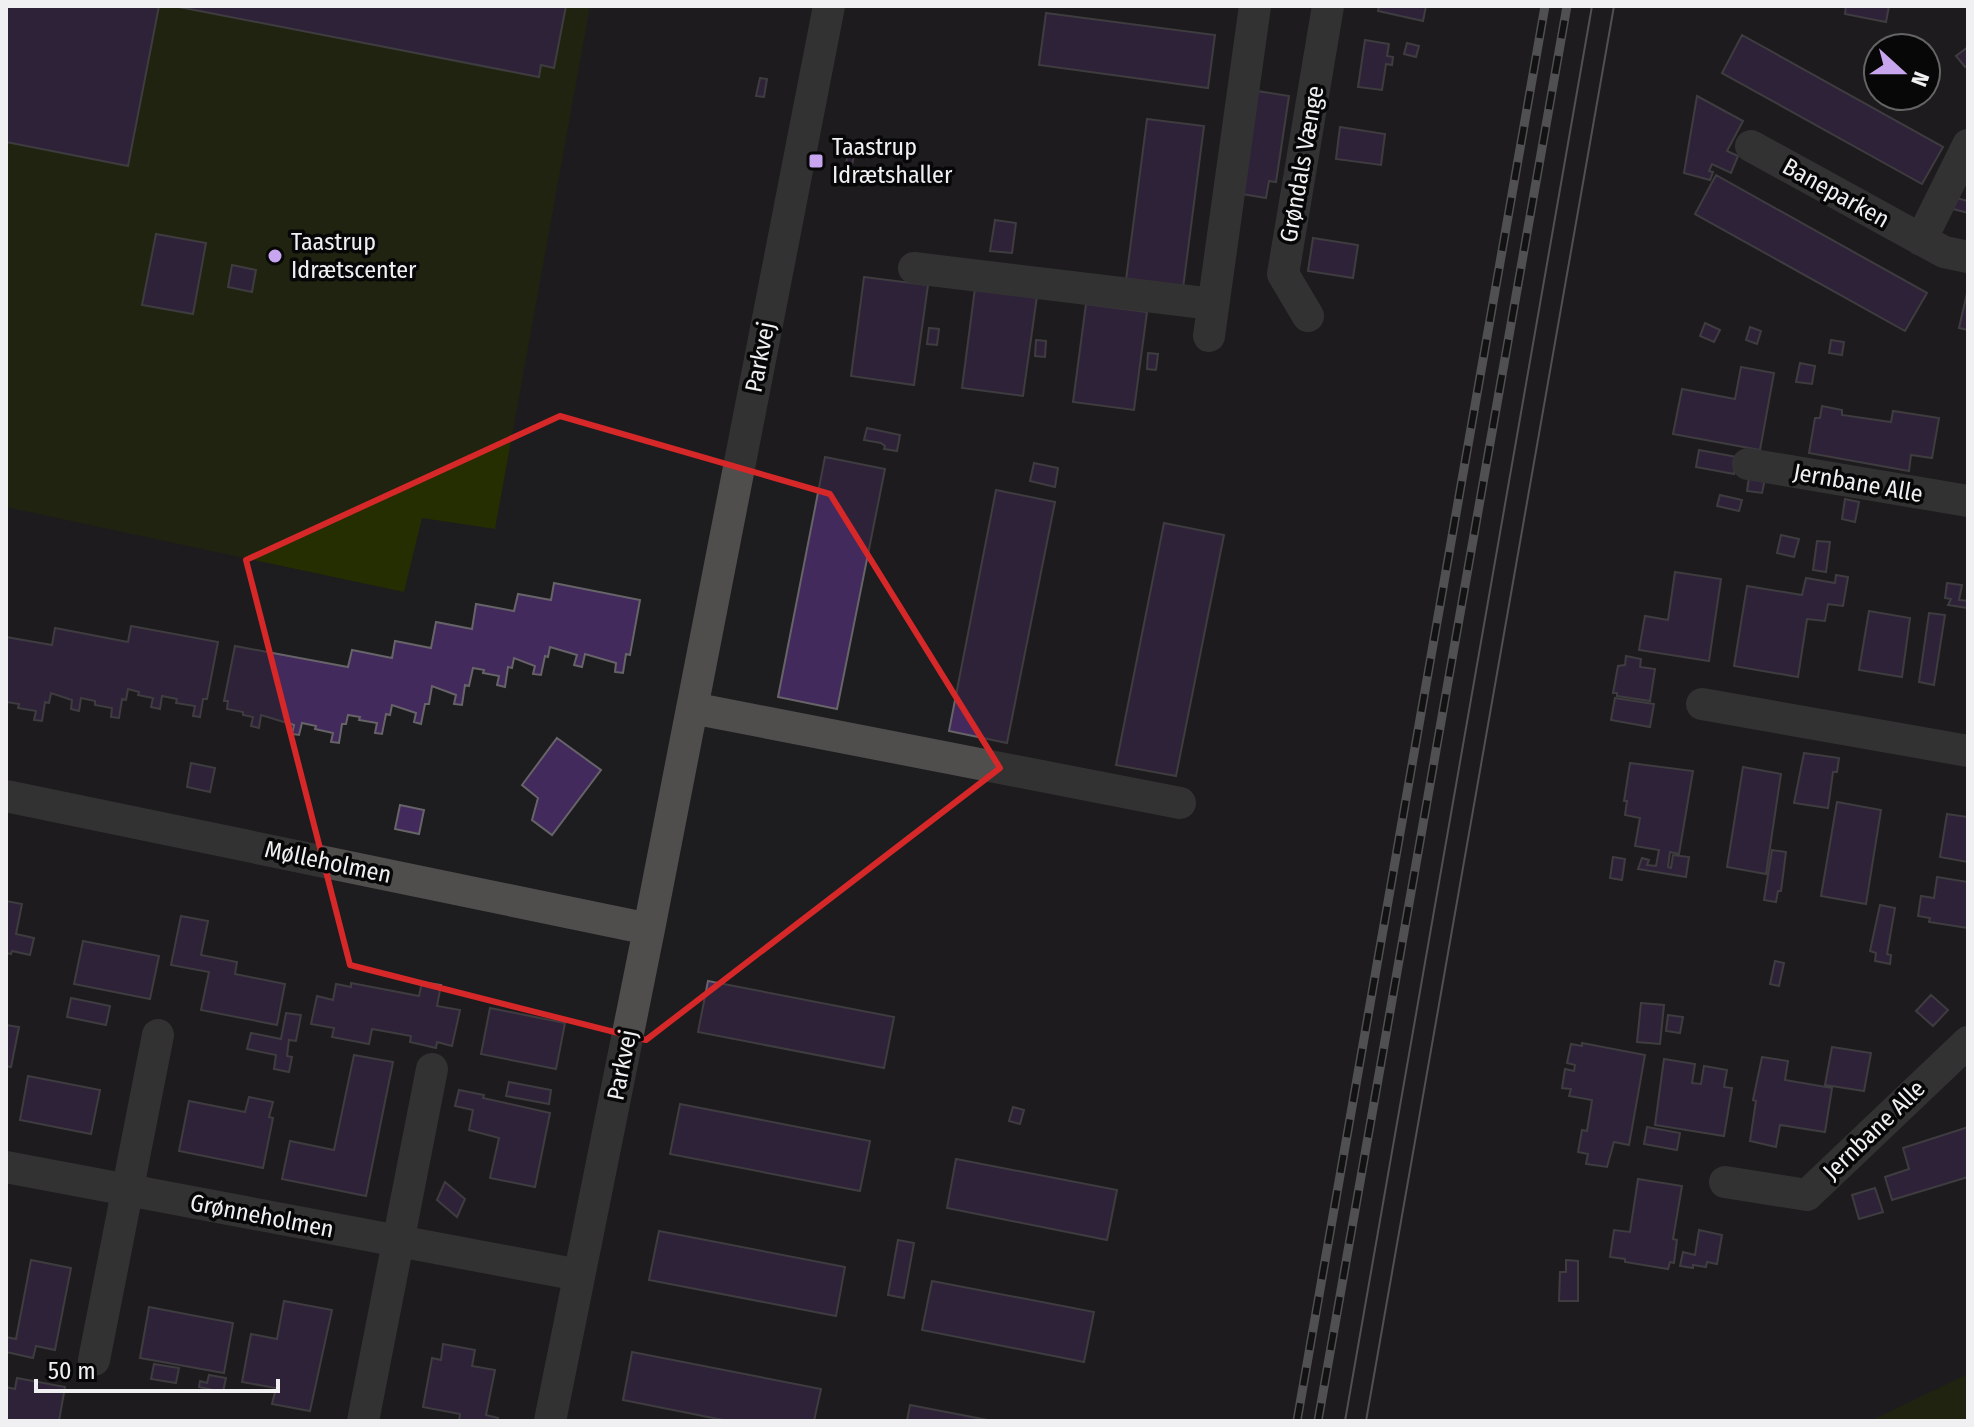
<svg xmlns="http://www.w3.org/2000/svg" width="1974" height="1427" viewBox="0 0 1974 1427" font-family="'Fira Sans Condensed',sans-serif">
  <style>
    .green { fill: #252e00 }
    .building { fill: #432a5c; stroke: #666468; stroke-width: 2 }
    .lines { fill: none; stroke-linecap: round; stroke-linejoin: round }
    .minor { stroke: #4f4e4d; stroke-width: 32 }
    .tram { stroke: #8f8e90; stroke-width: 2 }
    .rail-casing { stroke: #8f8e90; stroke-width: 9 }
    .rail { stroke: #070708; stroke-width: 6; stroke-dasharray: 18; stroke-linecap: butt }
    .marked { fill: none; stroke: #d62828; stroke-width: 6; stroke-linejoin: round }
    .poi-dot { fill: #c8a6ef; stroke: #070708; stroke-width: 3 }
    .labels { text-anchor: middle; stroke-width: 7; stroke-linejoin: round; paint-order: stroke }
    .poi-label { font-size: 24px; fill: #f0eff1; stroke: #070708; text-anchor: start }
    .street-label { font-size: 24px; fill: #f0eff1; stroke: #070708 }
  </style>
  <rect width="100%" height="100%" fill="#1d1c1e"/>
  <!-- green -->
  <path class="green" d="M6,6H590L495,529L422,518L404,592L6,507Z
    M1968,1374V1421H1870Z"/>
  <!-- building -->
  <path class="building" d="M6,6H159L128,166L6,142Z
    M174,6H566L554,68L541,65L539,77Z
    M1379,6H1426L1423,21L1378,11Z
    M1846,6H1889L1886,22L1845,14Z
    M1046,13L1215,35L1208,88L1039,65Z
    M1742,35L1943,147L1922,184L1722,73Z
    M1365,40L1389,44L1387,56L1393,57L1392,65L1386,64L1382,90L1358,87Z
    M1407,43L1419,46L1416,57L1404,54Z
    M1968,47V65L1965,67L1956,56Z
    M760,78L767,79L764,97L756,96Z
    M1257,91L1289,96L1276,182L1269,181L1266,198L1242,194Z
    M1697,96L1743,121L1727,151L1738,156L1731,173L1712,164L1709,171L1713,172L1710,180L1684,173Z
    M1147,119L1204,126L1183,288L1126,280Z
    M1340,127L1385,134L1381,165L1336,159Z
    M849,147L855,149L852,165L846,164Z
    M1716,175L1927,293L1905,331L1695,214Z
    M1956,198L1968,201V213L1953,209Z
    M995,220L1016,223L1012,253L990,251Z
    M156,234L206,243L193,314L142,305Z
    M1313,238L1358,245L1353,278L1308,271Z
    M232,265L256,270L252,292L228,287Z
    M864,277L928,285L914,385L851,376Z
    M975,288L1037,296L1023,396L962,388Z
    M1968,289V330L1959,328Z
    M1086,304L1147,312L1134,410L1073,402Z
    M1705,323L1720,330L1714,342L1700,336Z
    M1750,327L1761,331L1757,344L1746,340Z
    M929,328L939,329L937,345L927,344Z
    M1036,340L1046,341L1045,357L1035,356Z
    M1831,340L1844,342L1842,355L1829,353Z
    M1148,353L1158,354L1156,370L1147,369Z
    M1800,363L1815,366L1812,384L1796,382Z
    M1741,367L1774,373L1760,450L1673,434L1682,389L1735,399Z
    M1822,406L1842,410V415L1891,422L1893,411L1939,418L1932,458L1911,455L1909,471L1809,453L1815,418H1820Z
    M867,428L900,435L897,451L884,449L885,446L881,443L864,440Z
    M1699,450L1737,457L1734,474L1696,467Z
    M825,457L885,469L837,709L778,697Z
    M1034,463L1058,468L1055,487L1030,481Z
    M1749,477L1765,479L1762,493L1747,491Z
    M996,490L1055,502L1007,743L949,731Z
    M1720,495L1742,500L1739,511L1717,506Z
    M1845,499L1859,502L1855,522L1842,519Z
    M1164,523L1224,535L1176,776L1116,765Z
    M1781,535L1799,539L1794,557L1777,553Z
    M1817,541L1830,542L1826,572L1813,570Z
    M1675,572L1721,579L1709,661L1639,650L1645,616L1668,620Z
    M1836,575L1848,577L1843,606L1828,604L1825,621L1807,619L1798,677L1734,666L1747,586L1802,595L1806,578L1835,583Z
    M554,583L640,600L630,655L626,654L623,673L615,672L616,663L585,654L582,667L574,665L577,655L550,647L548,657L545,656L541,675L533,674L535,666L514,658L512,668L508,667L505,687L497,685L499,676L483,673L484,670L473,668L469,686L465,685L462,705L454,704L456,695L432,686L429,704H425L421,724L414,722L416,713L392,705L390,715L386,714L382,734L375,733L377,723L359,720L360,717L348,715L346,724H342L339,743L331,742L333,733L315,729L316,726L302,723L299,735L292,734L294,725L261,715L259,728L251,726L253,717L243,715V712L227,709L228,701H224L235,646L348,667L352,650L392,658L395,641L431,648L436,622L472,629L476,604L514,611L518,594L551,600Z
    M1947,583L1962,585L1959,600L1968,601V608L1948,605L1951,599L1945,598Z
    M1869,611L1910,618L1902,677L1859,670Z
    M1929,613L1945,615L1934,685L1919,682Z
    M131,626L218,642L207,699H203L200,717L193,716L195,706L176,703L177,699L162,696L160,709L151,707L153,698L138,695L139,692L128,689L126,700L122,699L119,718L111,717L112,708L95,705V701L81,698L79,711L71,709L72,700L51,693L49,703L45,702L42,721L34,720L36,711L18,708L19,704L6,702V637L52,645L55,628L128,642Z
    M1626,656L1641,659L1640,667L1655,669L1650,701L1617,696V693H1613L1618,666L1625,665Z
    M1615,698L1654,704L1650,727L1611,720Z
    M557,738L601,770L552,835L532,820L538,798L522,785Z
    M1804,753L1839,758L1837,772H1833L1828,808L1794,803Z
    M191,763L215,768L210,792L187,787Z
    M1630,763L1693,771L1679,854L1670,852L1668,867L1671,868L1673,855L1689,857L1686,877L1638,869L1642,858L1649,860L1647,865L1656,866L1659,850L1635,846L1640,818L1625,815L1627,801H1624Z
    M1743,767L1781,774L1766,874L1727,867Z
    M1837,802L1881,810L1866,904L1821,896Z
    M400,805L424,810L419,834L395,829Z
    M1947,814L1968,817V862L1940,857Z
    M1772,850L1786,852L1781,891H1778L1776,902L1764,900Z
    M1613,857L1625,859L1622,880L1610,878Z
    M1937,877L1968,882V928L1929,922L1930,918L1918,916L1921,896L1934,898Z
    M6,901L22,904L16,934L34,938L30,955L12,951L11,954L6,953Z
    M1880,905L1895,908L1887,954L1891,955L1890,964L1875,961L1876,953L1870,951Z
    M181,916L208,921L201,955L237,962L235,974L285,984L277,1025L201,1010L209,972L171,965Z
    M83,941L159,956L150,999L74,984Z
    M1775,961L1784,963L1779,986L1770,984Z
    M708,981L894,1017L884,1068L698,1032Z
    M422,982L441,985L437,1006L460,1010L452,1046L437,1042L436,1048L410,1042L411,1036L372,1029L369,1044L332,1037L334,1028L311,1024L317,996L333,1000L336,984L351,987V983L419,996Z
    M1931,995L1948,1010L1933,1026L1916,1011Z
    M71,998L110,1006L106,1025L67,1017Z
    M1641,1003L1664,1005L1660,1044L1637,1042Z
    M490,1008L565,1023L556,1069L481,1054Z
    M286,1013L301,1015L296,1041L289,1040L287,1056L292,1057L289,1072L274,1069L276,1055L247,1049L251,1033L281,1039Z
    M1668,1015L1683,1017L1680,1033L1666,1031Z
    M6,1025L19,1027L11,1067L6,1066Z
    M1582,1043L1645,1055L1629,1145L1614,1142L1607,1167L1586,1164L1588,1154L1578,1152L1582,1130L1587,1131L1592,1100L1569,1096L1571,1089L1562,1088L1565,1069L1574,1071L1575,1065L1567,1063L1571,1044L1582,1046Z
    M1832,1047L1871,1053L1864,1091L1825,1085Z
    M354,1055L393,1062L366,1196L282,1179L290,1141L334,1150Z
    M1762,1057L1788,1061L1785,1080L1832,1088L1825,1132L1780,1125L1776,1147L1750,1141L1756,1101L1753,1100Z
    M1664,1059L1695,1064L1692,1083L1701,1084L1704,1066L1727,1070L1724,1087L1732,1088L1724,1136L1655,1125Z
    M28,1076L100,1090L91,1134L20,1120Z
    M509,1082L551,1090L549,1104L506,1096Z
    M459,1090L484,1095L483,1098L550,1113L535,1187L490,1178L499,1138L469,1130L473,1110L455,1106Z
    M249,1097L273,1102L269,1117L273,1118L263,1168L179,1151L189,1101L245,1112Z
    M680,1104L870,1141L860,1191L670,1154Z
    M1013,1107L1024,1110L1020,1124L1009,1121Z
    M1647,1127L1680,1133L1677,1150L1644,1144Z
    M1968,1127V1177L1892,1200L1885,1177L1909,1169L1903,1148Z
    M956,1159L1117,1190L1107,1240L947,1208Z
    M1638,1179L1682,1186L1673,1239L1677,1240L1674,1263L1670,1262L1668,1269L1625,1262V1259L1610,1257L1614,1230L1630,1232Z
    M445,1182L465,1199L457,1217L437,1200Z
    M1875,1188L1883,1212L1859,1219L1852,1195Z
    M1699,1230L1722,1235L1717,1264L1707,1262L1706,1267L1693,1265V1268L1680,1266L1683,1252L1695,1255Z
    M659,1231L845,1267L836,1316L649,1280Z
    M898,1240L914,1243L904,1298L888,1295Z
    M31,1260L71,1268L55,1350L36,1346L33,1358L6,1352V1337L16,1339Z
    M1566,1260L1578,1261V1301H1559L1560,1272H1566Z
    M932,1281L1094,1312L1084,1362L922,1330Z
    M284,1301L332,1310L310,1411L272,1404L276,1388L242,1382L251,1334L277,1339Z
    M149,1307L233,1323L224,1373L140,1358Z
    M443,1344L475,1350L472,1366L495,1370L486,1415L498,1418L497,1421H459L460,1414L423,1407L432,1358L441,1360Z
    M632,1352L821,1389L814,1421H728L623,1400Z
    M154,1364L179,1368L176,1383L151,1379Z
    M209,1375L226,1378L223,1392L199,1387L200,1381L207,1383Z
    M17,1378L65,1387L59,1421H6V1387L15,1389Z
    M910,1405L993,1421H907Z"/>
  <g class="lines">
    <!-- minor -->
    <path class="minor" d="M1751,146L1944,252L1968,257
      M1921,240L1968,145
      M914,268L1213,304
      M1308,316L1283,274L1328,6
      M1209,336L1255,6
      M1748,464L1968,501
      M1702,704L1968,751
      M692,708L1180,803
      M6,796L649,929
      M6,1167L579,1275
      M1725,1182L1807,1195L1968,1042
      M94,1360L158,1035
      M363,1421L432,1069
      M550,1421L649,929L829,6"/>
    <!-- tram -->
    <path class="tram" d="M1345,1421L1592,6
      M1366,1421L1614,6"/>
    <defs>
      <path id="rail" d="M1297,1421L1545,6
        M1318,1421L1567,6"/>
    </defs>
    <!-- rail casing -->
    <use href="#rail" class="rail-casing"/>
    <!-- rail -->
    <use href="#rail" class="rail"/>
  </g>
  <!-- marked area -->
  <path d="M0 0H1974V1427H0ZM560,416L830,494L1000,768L646,1040L350,965L246,560Z" fill="#1d1c1e" fill-opacity=".55" fill-rule="evenodd"/>
  <path class="marked" d="M560,416L830,494L1000,768L646,1040L350,965L246,560Z"/>
  <!-- markers -->
  <g class="poi-dot">
    <rect x="808" y="153" width="16" height="16" rx="4"/>
    <circle cx="275" cy="256" r="8"/>
  </g>
  <g class="labels">
    <!-- poi labels -->
    <g class="poi-label">
      <text x="832" y="155">Taastrup<tspan x="832" dy="28">Idrætshaller</tspan></text>
      <text x="291" y="250">Taastrup<tspan x="291" dy="28">Idrætscenter</tspan></text>
    </g>
    <!-- street labels -->
    <g class="street-label">
      <text transform="translate(1302 164) rotate(-80)" y="8">Grøndals Vænge</text>
      <text transform="translate(1836 193) rotate(29)" y="8">Baneparken</text>
      <text transform="translate(760 357) rotate(-79)" y="8">Parkvej</text>
      <text transform="translate(1858 483) rotate(10)" y="8">Jernbane Alle</text>
      <text transform="translate(328 862) rotate(12)" y="8">Mølleholmen</text>
      <text transform="translate(622 1065) rotate(-79)" y="8">Parkvej</text>
      <text transform="translate(1874 1130) rotate(-44)" y="8">Jernbane Alle</text>
      <text transform="translate(262 1216) rotate(11)" y="8">Grønneholmen</text>
    </g>
  </g>
  <!-- border -->
  <rect width="1974" height="1427" fill="none" stroke="#f0eff1" stroke-width="16"/>
  <!-- north arrow -->
  <g transform="translate(1902 72) rotate(111)"><circle r="38" fill="#070708" stroke="#646465" stroke-width="2"/>
  <path d="M0-6L14 30L0 20L-14 30Z" fill="#c8a6ef"/>
  <text y="-12" font-size="22" font-weight="bold" text-anchor="middle" fill="#f0eff1">N</text>
  </g>
  <!-- scale -->
  <path d="M36 1379v12h242v-12" fill="none" stroke="#f0eff1" stroke-width="4"/>
  <text x="48" y="1379" font-size="24" fill="#f0eff1" stroke="#070708" stroke-width="6" paint-order="stroke">50 m</text>
</svg>
